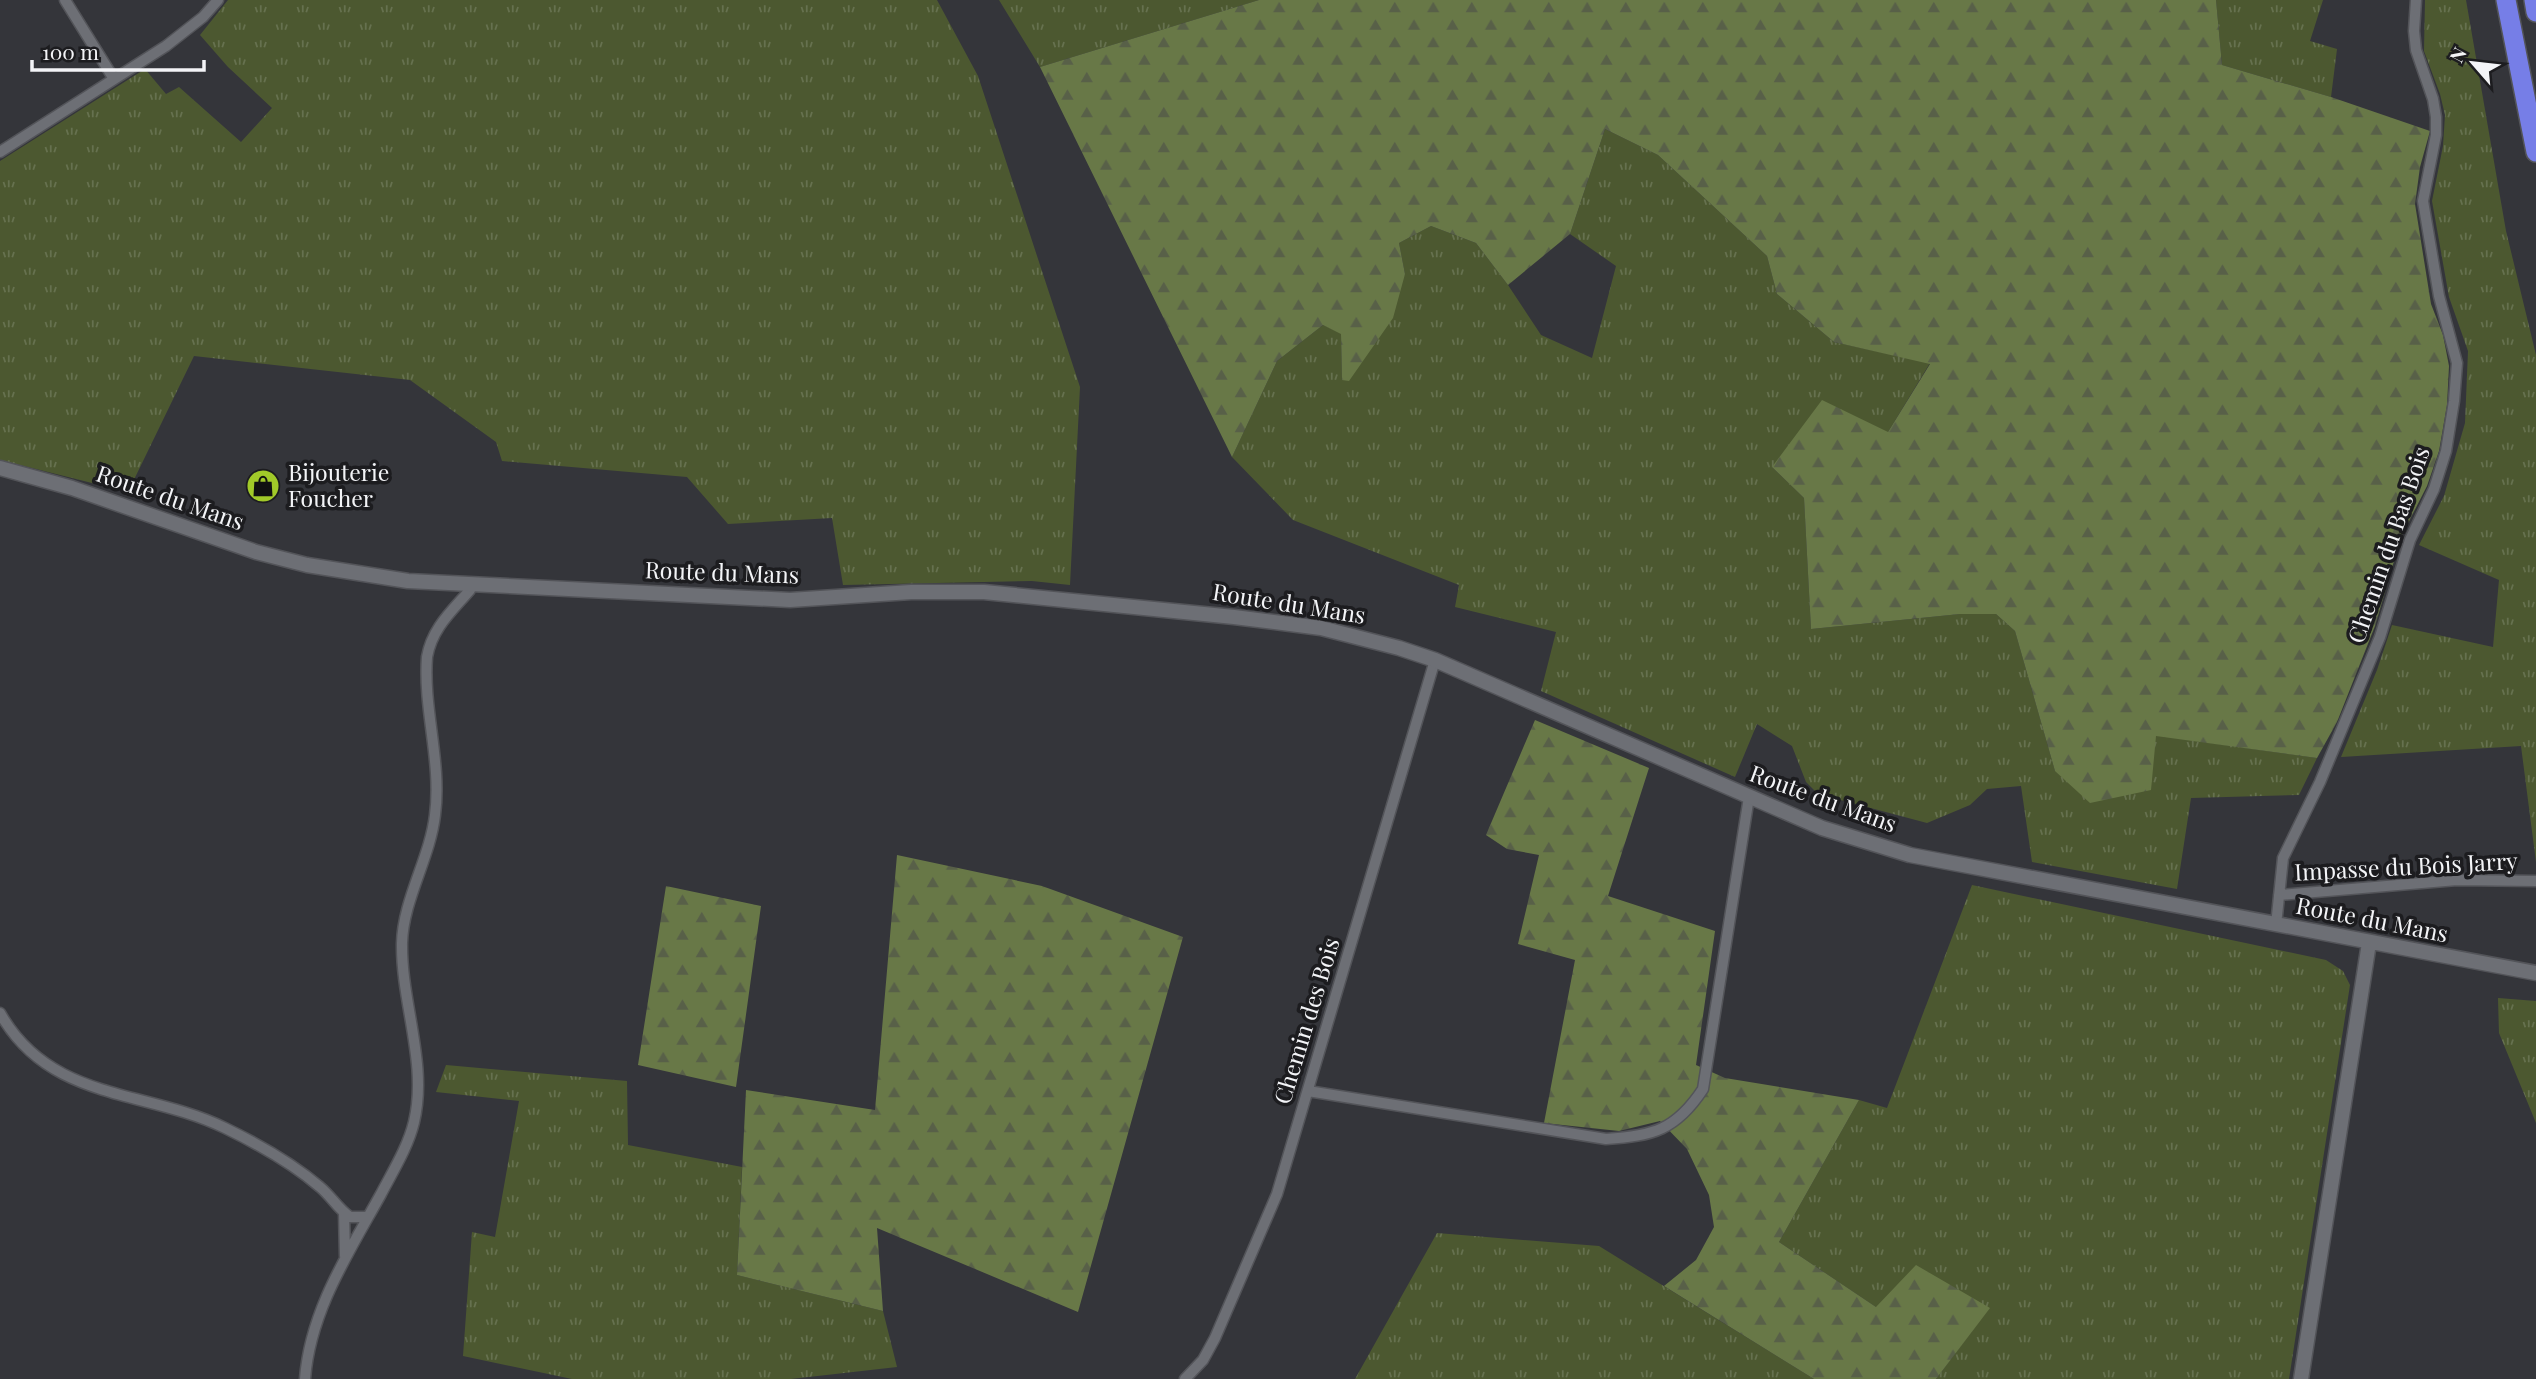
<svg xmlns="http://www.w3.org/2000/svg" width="2536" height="1379" viewBox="0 0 2536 1379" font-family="'Playfair Display',serif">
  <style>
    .grass { fill: url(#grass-tufts) }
    .forest { fill: url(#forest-firs) }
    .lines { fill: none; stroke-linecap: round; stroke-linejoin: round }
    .minor-casing { stroke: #535459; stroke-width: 13 }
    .tertiary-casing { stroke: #535459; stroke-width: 17 }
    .motorway-casing { stroke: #535459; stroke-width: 22 }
    .minor { stroke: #6d6f75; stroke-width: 10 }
    .tertiary { stroke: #6d6f75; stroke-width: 14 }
    .motorway { stroke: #767ee7; stroke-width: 19 }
    .labels { text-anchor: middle; stroke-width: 7; stroke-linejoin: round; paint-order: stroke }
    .poi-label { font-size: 23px; fill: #f3f4f7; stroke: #1c1c1f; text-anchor: start }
    .street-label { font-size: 23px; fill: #f3f4f7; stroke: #1c1c1f }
  </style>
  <defs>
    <pattern id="grass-tufts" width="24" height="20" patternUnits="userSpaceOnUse" patternTransform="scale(1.75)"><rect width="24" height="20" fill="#4c5830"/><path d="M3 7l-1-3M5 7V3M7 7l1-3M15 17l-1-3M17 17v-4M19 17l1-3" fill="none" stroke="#66714f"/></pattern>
    <pattern id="forest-firs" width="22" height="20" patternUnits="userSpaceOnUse" patternTransform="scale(1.75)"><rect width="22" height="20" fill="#687847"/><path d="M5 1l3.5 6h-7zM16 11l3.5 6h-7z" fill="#586048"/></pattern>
  </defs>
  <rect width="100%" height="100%" fill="#34353a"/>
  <!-- grass -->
  <path class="grass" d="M228,0H937L978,76L1080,387L1070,585L1032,581L843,585L832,518L728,524L687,477L502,461L496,442L410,380L194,356L128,492L0,460V161L145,69L166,94L179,87L241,142L272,108L228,67L200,35Z
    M999,0H1259L1040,67Z
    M2216,0H2323L2310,41L2337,49L2331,97L2222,65Z
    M2425,0H2466L2506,231L2536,355V862L2521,746L2341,757L2377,670L2392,625L2493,647L2499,580L2419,545L2444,496L2465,423L2468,351L2449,297L2432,201L2443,146L2445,115L2440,94L2424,51Z
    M1605,129L1658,155L1767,256L1777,294L1834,342L1930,363L1888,432L1772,467L1804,498L1811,629L1960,614H1996L2015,631L2055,771L2155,735L2317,758L2299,795L2191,798L2177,889L2032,862L2021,786L1987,789L1970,805L1927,823L1818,794L1806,782L1792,746L1757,724L1735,777L1541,691L1556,632L1455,607L1459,585L1293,520L1232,457L1277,361L1323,325L1341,333L1342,380L1405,274L1399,243L1431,226L1476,243L1508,285L1541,335L1592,358L1616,266L1570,234Z
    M1972,885L2326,960L2343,971L2350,985L2289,1379H1936L1989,1308L1876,1307L1779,1242L1859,1100L1887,1108Z
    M2498,998L2536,1001V1123L2499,1033Z
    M446,1065L627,1081L628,1145L742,1167L737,1275L883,1311L897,1367L791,1379H572L463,1356L472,1232L495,1237L519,1101L436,1092Z
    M1437,1233L1599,1246L1814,1379H1355Z"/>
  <!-- forest -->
  <path class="forest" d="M1259,0H2216L2222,65L2331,97L2430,131L2420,167L2415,204L2431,304L2443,335L2449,366L2447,405L2439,451L2427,486L2401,537L2375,626L2337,722L2317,758L2156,736L2151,790L2090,803L2055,771L2015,631L1996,614H1960L1811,629L1804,498L1772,467L1822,400L1888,432L1930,364L1834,342L1777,294L1767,256L1658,155L1605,129L1570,234L1508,285L1476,243L1431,226L1399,243L1405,274L1393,318L1349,381L1342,380L1341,334L1323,325L1277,361L1232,457L1040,67Z
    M1535,720L1649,768L1608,896L1715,931L1696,1065L1725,1078L1859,1100L1779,1242L1876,1307L1916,1265L1990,1308L1936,1379H1814L1664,1286L1696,1260L1714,1227L1709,1195L1687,1149L1660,1121L1619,1131L1544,1123L1575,960L1518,944L1539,855L1507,849L1486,835Z
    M897,855L1042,886L1183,937L1078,1312L877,1228L883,1311L737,1275L746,1090L875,1110Z
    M666,886L761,906L736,1087L638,1065Z"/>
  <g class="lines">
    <defs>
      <path id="minor" d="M65,0L114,79
        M0,152L166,46L203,17L218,0
        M2279,895L2457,880L2536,881
        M2276,925L2283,858L2320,782L2380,637L2410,540L2434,489L2446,451L2454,401L2457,363L2439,296L2423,201L2436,135V117L2433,99L2416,50L2414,31L2416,0
        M0,1013C50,1102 145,1089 225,1128C258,1144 292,1163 320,1187C331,1196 338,1209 350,1217H368
        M1308,1091L1606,1139C1653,1136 1676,1130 1703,1089L1749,797
        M344,1213L345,1256
        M305,1379C310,1311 349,1252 381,1194C393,1171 408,1147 414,1122C428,1063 401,1003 402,943C403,900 430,858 435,815C442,762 423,710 427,657C432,628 452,611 470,590V584
        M1185,1379L1203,1360L1215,1338L1277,1194L1435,660"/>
      <path id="tertiary" d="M0,468L72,488L256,552L307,565L408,581L790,600L911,592H984L1234,617L1321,628L1399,648L1435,660L1822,828L1910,855L2536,973
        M2301,1379L2369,943"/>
      <path id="motorway" d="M2506,0L2536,152
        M2534,0L2536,12"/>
    </defs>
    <!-- minor casing -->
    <use href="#minor" class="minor-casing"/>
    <!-- tertiary casing -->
    <use href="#tertiary" class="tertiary-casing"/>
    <!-- motorway casing -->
    <use href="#motorway" class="motorway-casing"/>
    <!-- minor -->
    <use href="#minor" class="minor"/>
    <!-- tertiary -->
    <use href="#tertiary" class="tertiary"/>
    <!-- motorway -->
    <use href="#motorway" class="motorway"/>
  </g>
  <!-- icons -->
  <defs>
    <symbol id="shop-disc" viewBox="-11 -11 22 22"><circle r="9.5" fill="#a1c929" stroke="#1c1c1f"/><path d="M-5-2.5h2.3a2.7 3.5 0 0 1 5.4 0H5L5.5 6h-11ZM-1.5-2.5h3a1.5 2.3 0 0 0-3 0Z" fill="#111"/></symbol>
  </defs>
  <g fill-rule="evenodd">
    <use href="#shop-disc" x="244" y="467" width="38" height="38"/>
  </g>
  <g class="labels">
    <!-- poi labels -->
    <g class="poi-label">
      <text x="288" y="481">Bijouterie<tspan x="288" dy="26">Foucher</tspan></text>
    </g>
    <!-- street labels -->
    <g class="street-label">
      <text transform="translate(170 498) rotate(19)" y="8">Route du Mans</text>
      <text transform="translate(2389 545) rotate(-71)" y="8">Chemin du Bas Bois</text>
      <text transform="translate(722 573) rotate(2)" y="8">Route du Mans</text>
      <text transform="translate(1289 604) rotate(9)" y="8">Route du Mans</text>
      <text transform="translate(1823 799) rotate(20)" y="8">Route du Mans</text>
      <text transform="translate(2406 867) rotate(-3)" y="8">Impasse du Bois Jarry</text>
      <text transform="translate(2372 920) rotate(11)" y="8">Route du Mans</text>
      <text transform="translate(1307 1021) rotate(-73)" y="8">Chemin des Bois</text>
    </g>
  </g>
  <!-- north arrow -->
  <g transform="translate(2473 63) rotate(298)" stroke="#1c1c1f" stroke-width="5" paint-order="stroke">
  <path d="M0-5L12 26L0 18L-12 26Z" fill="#f3f4f7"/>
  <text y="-10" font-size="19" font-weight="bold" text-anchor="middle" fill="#f3f4f7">N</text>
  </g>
  <!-- scale -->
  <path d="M32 60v10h172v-10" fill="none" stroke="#f3f4f7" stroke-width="3.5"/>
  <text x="42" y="60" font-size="21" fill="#f3f4f7" stroke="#1c1c1f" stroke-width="5" paint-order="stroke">100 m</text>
</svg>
